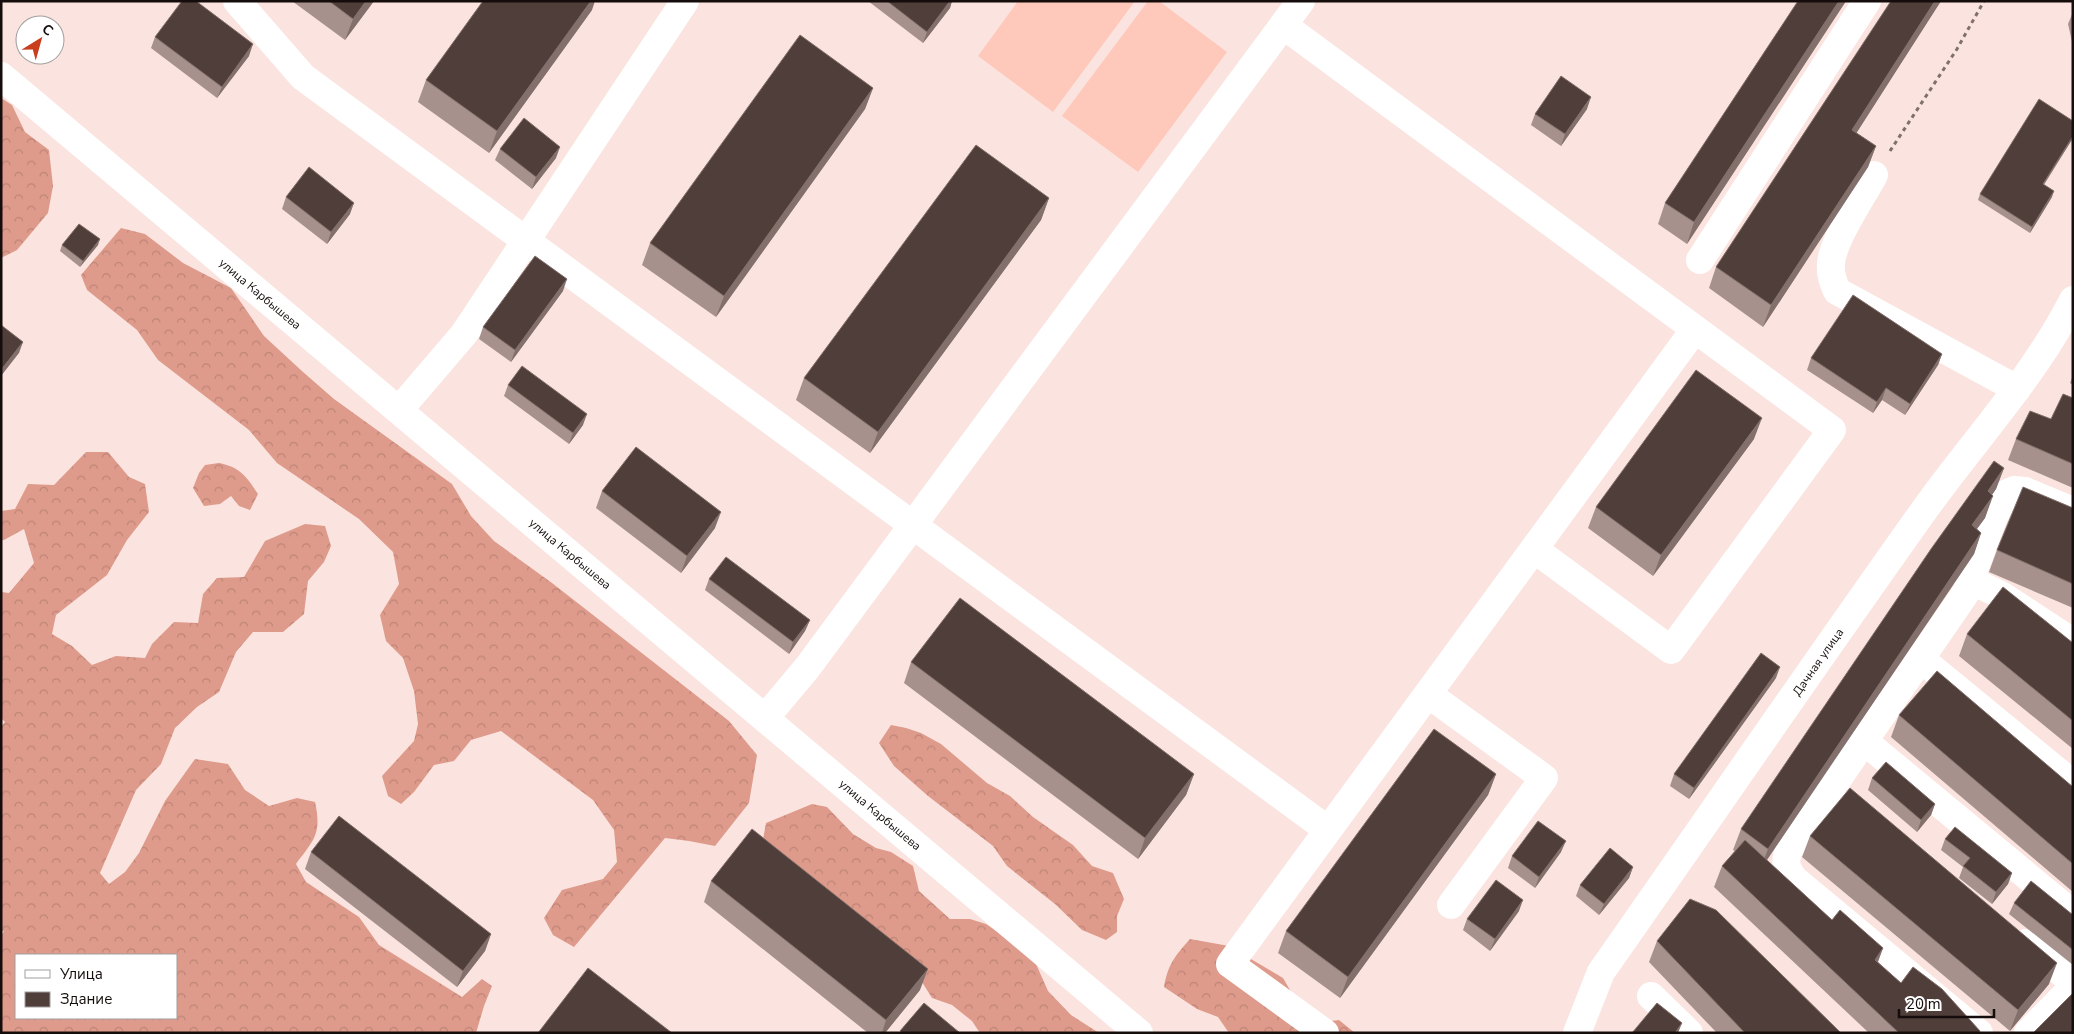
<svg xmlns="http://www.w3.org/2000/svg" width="2074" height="1034" viewBox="0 0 2074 1034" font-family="'Nunito Sans',sans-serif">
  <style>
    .forest { fill: url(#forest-crowns); fill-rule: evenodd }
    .pitch { fill: #fec8ba }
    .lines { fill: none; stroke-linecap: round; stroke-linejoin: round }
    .path { stroke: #7f706d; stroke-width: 3; stroke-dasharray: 4 4; stroke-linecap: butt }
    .minor { stroke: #fff; stroke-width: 28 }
    .wall { fill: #a6918c }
    .shaded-wall { fill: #83706c }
    .building { fill: #503e3a; stroke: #83706c }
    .labels { text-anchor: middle; stroke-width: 5; stroke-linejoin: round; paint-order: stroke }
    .street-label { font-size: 12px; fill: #140d0b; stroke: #fff }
  </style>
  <defs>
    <pattern id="forest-crowns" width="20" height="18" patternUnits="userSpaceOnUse" patternTransform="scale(1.25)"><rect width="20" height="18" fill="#de9b8b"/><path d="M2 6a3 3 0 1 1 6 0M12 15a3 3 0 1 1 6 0" fill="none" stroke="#be8477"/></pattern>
  </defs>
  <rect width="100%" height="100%" fill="#fbe4df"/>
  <!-- forest -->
  <path class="forest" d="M1,98L12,105L25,132L49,150L53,186L48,213L17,250L1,258Z
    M121,228L145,234L183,263L231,288L264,336L303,372L334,399L452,484L471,516L494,541L552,583L729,721L757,755L749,803L715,846L689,841L665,838L574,947L553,935L544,918L562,890L603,879L617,862L614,830L593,800L501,731L471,740L454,761L434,765L414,792L401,804L388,796L382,776L414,741L418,724L414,691L403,658L386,641L380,615L399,584L393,552L359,519L277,463L249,430L158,360L137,330L87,290L81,275Z
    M86,452H108L129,477L145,484L149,512L127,540L107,575L56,615L52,634L72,646L92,665L116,656L145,658L152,644L174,622L198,623L203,594L217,578L244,577L265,541L305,524L325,526L331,546L324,562L308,581L304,614L283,632H253L236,652L219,692L197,707L175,728L161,764L136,790L100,873L109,884L125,872L139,853L165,801L195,759L228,764L245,790L269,806L297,798L315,802C322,834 314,840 296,864L306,882L359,917L379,945L462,997L482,979L492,986L484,1006L476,1033H1V936L4,931H1V727L5,722L1,718V592L9,593L34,563L24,529L4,540H1V511L15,509L28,484L54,485ZM176,955V1018H16V955Z
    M219,463C240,467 247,477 258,494L250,510L239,506L231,496L220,504L204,506L193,488L199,473L205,465Z
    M891,725L906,728L921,733L941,744L987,783L1010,796L1033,817L1073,845L1092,866L1113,873L1124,899L1117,916V932L1106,940L1082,930L1055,904L1007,866L993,846L928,796L894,766L879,743Z
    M812,804L827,807L853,834L876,848L891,852L913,866L919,891L950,919H970L986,924L1032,955L1048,991L1071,1015L1099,1033H980L972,1021L952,1005L932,998L922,982L762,845L766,823Z
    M1190,939L1229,946L1283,978L1294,997L1324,1022L1339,1020L1355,1033H1229L1218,1017L1197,1009L1164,987C1168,964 1175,956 1190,939Z"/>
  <!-- pitch -->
  <path class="pitch" d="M1018,1H1135L1053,112L978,56Z
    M1148,1H1159L1227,52L1138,172L1062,116Z"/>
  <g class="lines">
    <!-- path -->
    <path class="path" d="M1890,151L1957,49L1984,1"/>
    <!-- minor -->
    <path class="minor" d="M237,1L303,77L1328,830
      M1283,25L1695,329L1230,964L1325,1033
      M1,76L1139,1033
      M1874,175C1862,197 1832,241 1831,264C1830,274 1833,282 1837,291L2017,389
      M1700,260L1867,1
      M399,410L464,334L685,1
      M1534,549L1671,650L1832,430L1695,329
      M1972,581L2001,595L2073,642
      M1932,668L2073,784
      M1428,694L1544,778L1451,905
      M765,718L807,668L1301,1
      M1864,741L2073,914
      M2026,943L2073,982
      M1651,996L1689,1033
      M1577,1033L1601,972C1709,818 1816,662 1925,509C1975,439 2034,377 2073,300
      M1979,1033L1794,879C1786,868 1784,863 1789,850L1965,594L1994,516L2007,493L2014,490L2025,491L2073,511
      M2028,1033L2073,987"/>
  </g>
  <!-- wall -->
  <path class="wall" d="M292,1H374L345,40Z
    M868,1H952L950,8L923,43Z
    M1798,1H1846L1687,244L1658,224L1665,203Z
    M1891,1H1941L1856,133L1876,146L1868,167L1763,327L1709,288L1716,267Z
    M592,10L489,153L418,102L426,80Z
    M2073,12V46L2068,24Z
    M155,37L249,56L217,98L151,48Z
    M873,88L865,109L716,317L642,265L650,243Z
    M1587,109L1561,146L1531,125L1535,114Z
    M2073,121V138L2044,185L2052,197L2030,233L1978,200L1980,194Z
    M500,149L556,158L532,189L495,160Z
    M286,197L350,214L327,244L282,209Z
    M1049,198L1041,220L870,453L796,400L804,378Z
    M62,245H98L80,267L60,251Z
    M563,291L511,362L479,339L483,327Z
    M1942,354L1938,365L1905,415L1882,400L1873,413L1807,370L1811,358Z
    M2073,375V385L2070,383Z
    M508,385L583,425L569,444L504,396Z
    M2073,398V488L2008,460L2016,439L2051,419Z
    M1754,439L1653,576L1588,528L1596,507Z
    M2004,468L1996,489L1992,495L1985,518L1977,529L1981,533L1974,554L1767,860L1832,920L1883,948L1878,962L1901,983L1980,1033H1869L1714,887L1722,866L1735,851L1733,850L1741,829Z
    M602,491L715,528L681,573L596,508Z
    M2073,508V608L1989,572L1997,550Z
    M709,579L810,620L805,631L789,654L705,590Z
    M1967,634L2073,643V749L1959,656Z
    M911,662L1194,774L1186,795L1138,859L904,683Z
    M1776,678L1689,799L1670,786L1674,774Z
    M1899,715L2073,787V892L1891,737Z
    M1496,774L1488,795L1340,998L1278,953L1286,931Z
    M1872,778L1935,804L1931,815L1917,832L1868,790Z
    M1810,836L2049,984L2010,1031L1802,857Z
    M1945,839L2012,873L2008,884L1992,904L1959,878L1963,867L1941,850Z
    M311,852L491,934L485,951L457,987L305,869Z
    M1561,852L1535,888L1508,868L1512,856Z
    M1633,867L1629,878L1599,915L1576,896L1580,885Z
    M711,881L920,990L885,1033H868L704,902Z
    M2014,903L2073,915V965L2009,914Z
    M1519,911L1490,951L1463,930L1467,919Z
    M1657,941L1841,1033H1717L1649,962Z"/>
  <!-- shaded-wall -->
  <path class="shaded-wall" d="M366,1H374L345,40L353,19Z
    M591,1H595L592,10L489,153L497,131Z
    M950,1H952L950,8L923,43L927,32Z
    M1839,1H1846L1687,244L1694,222Z
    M1935,1H1941L1845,151L1852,130Z
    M253,44L249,56L217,98L222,87Z
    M873,88L865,109L716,317L724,296Z
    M1591,97L1587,109L1561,146L1565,134Z
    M2073,136V138L2040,190L2043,184Z
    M1876,146L1868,167L1763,327L1771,305Z
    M560,147L556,158L532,189L536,177Z
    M2054,191L2052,197L2030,233L2032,227Z
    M1049,198L1041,220L870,453L878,432Z
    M354,203L350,214L327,244L331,232Z
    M100,239L98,245L80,267L83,261Z
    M567,279L563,291L511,362L515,350Z
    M23,342L19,353L1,376V370Z
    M1942,354L1938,365L1905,415L1910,404Z
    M1886,388L1882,400L1873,413L1877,402Z
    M587,414L583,425L569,444L573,433Z
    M1762,418L1754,439L1653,576L1661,555Z
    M2004,468L1996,489L1980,512L1988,491Z
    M1993,496L1985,518L1964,546L1972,525Z
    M721,512L715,528L681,573L687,556Z
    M1981,533L1974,554L1760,870L1768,849Z
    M810,620L805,631L789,654L793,642Z
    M1780,667L1776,678L1689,799L1694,788Z
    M1194,774L1186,795L1138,859L1145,838Z
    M1496,774L1488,795L1340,998L1348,977Z
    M1935,804L1931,815L1917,832L1921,820Z
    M1566,841L1561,852L1535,888L1539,877Z
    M1633,867L1629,878L1599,915L1604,904Z
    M2012,873L2008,884L1992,904L1996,892Z
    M1523,900L1519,911L1490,951L1495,939Z
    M491,934L485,951L457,987L463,971Z
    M1883,948L1875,969V960Z
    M2057,963L2049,984L2010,1031L2018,1010Z
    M928,969L920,990L885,1033H882L886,1020Z
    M1682,1023L1678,1033H1675Z"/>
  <!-- building -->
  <path class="building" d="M182,1H196L253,44L222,87L155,37Z
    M329,1H366L353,19Z
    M483,1H591L497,131L426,80Z
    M887,1H950L927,32Z
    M1798,1H1839L1694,222L1665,203Z
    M1891,1H1935L1852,130L1876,146L1771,305L1716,267Z
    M800,35L873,88L724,296L650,243Z
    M1561,76L1591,97L1565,134L1535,114Z
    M2039,99L2073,121V136L2043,184L2054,191L2032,227L1980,194Z
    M524,118L560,147L536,177L500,149Z
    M976,145L1049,198L878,432L804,378Z
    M309,167L354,203L331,232L286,197Z
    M79,224L100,239L83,261L62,245Z
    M535,256L567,279L515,350L483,327Z
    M1853,295L1942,354L1910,404L1886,388L1877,402L1811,358Z
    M1,325L23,342L1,370Z
    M522,366L587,414L573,433L508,385Z
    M1696,370L1762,418L1661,555L1596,507Z
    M2063,394L2073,398V464L2016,439L2030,411L2051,419Z
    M636,447L721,512L687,556L602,491Z
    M1994,461L2004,468L1988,491L1993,496L1972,525L1981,533L1768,849L1741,829L1931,549Z
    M2023,487L2073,508V584L1997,550Z
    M726,557L810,620L793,642L709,579Z
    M2003,587L2073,643V721L1967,634Z
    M960,598L1194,774L1145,838L911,662Z
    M1761,653L1780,667L1694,788L1674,774Z
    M1937,671L2073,787V864L1899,715Z
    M1434,729L1496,774L1348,977L1286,931Z
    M1886,762L1935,804L1921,820L1872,778Z
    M1850,788L2057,963L2018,1010L1810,836Z
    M339,816L491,934L463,971L311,852Z
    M1538,821L1566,841L1539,877L1512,856Z
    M1955,827L2012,873L1996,892L1963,866L1970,858L1945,839Z
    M752,829L928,969L886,1020L711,881Z
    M1745,840L1832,920L1840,910L1883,948L1875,960L1901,983L1913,967L1942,989L1980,1031L1979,1033H1899L1722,866Z
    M1610,848L1633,867L1604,904L1580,885Z
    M1496,880L1523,900L1495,939L1467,919Z
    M2031,881L2073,915V950L2014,903Z
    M1690,899L1716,910L1841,1033H1745L1657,941Z
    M588,968L672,1033H538Z
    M2073,993V1033H2033Z
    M924,1003L960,1033H902L900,1031Z
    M1657,1003L1682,1023L1675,1033H1632Z"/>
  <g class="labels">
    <!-- street labels -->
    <g class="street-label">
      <text transform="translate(260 294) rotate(40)" y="4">улица Карбышева</text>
      <text transform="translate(570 554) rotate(40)" y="4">улица Карбышева</text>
      <text transform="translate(1818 662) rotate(-55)" y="4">Дачная улица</text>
      <text transform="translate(880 815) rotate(40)" y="4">улица Карбышева</text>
    </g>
  </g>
  <!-- border -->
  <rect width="2074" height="1034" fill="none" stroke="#140d0b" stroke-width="5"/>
  <!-- legend -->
  <rect x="15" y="954" width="162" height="65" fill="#ffffff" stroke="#a19e9d"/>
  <rect x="25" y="970" width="25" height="8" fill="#ffffff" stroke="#a19e9d"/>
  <text x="60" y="979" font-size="15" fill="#140d0b">Улица</text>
  <rect x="25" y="992" width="25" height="15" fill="#503e3a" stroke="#a19e9d"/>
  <text x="60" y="1004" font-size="15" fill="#140d0b">Здание</text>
  <!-- north arrow -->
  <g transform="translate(40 40) rotate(37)"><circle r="24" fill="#ffffff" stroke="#a19e9d"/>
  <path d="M0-4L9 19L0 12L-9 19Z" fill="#c93f1e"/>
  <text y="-8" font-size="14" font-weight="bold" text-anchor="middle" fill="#140d0b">С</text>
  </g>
  <!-- scale -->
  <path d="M1899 1009v8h95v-8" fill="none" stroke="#140d0b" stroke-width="2.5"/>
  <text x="1906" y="1009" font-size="15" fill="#140d0b" stroke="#ffffff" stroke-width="4" paint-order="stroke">20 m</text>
</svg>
